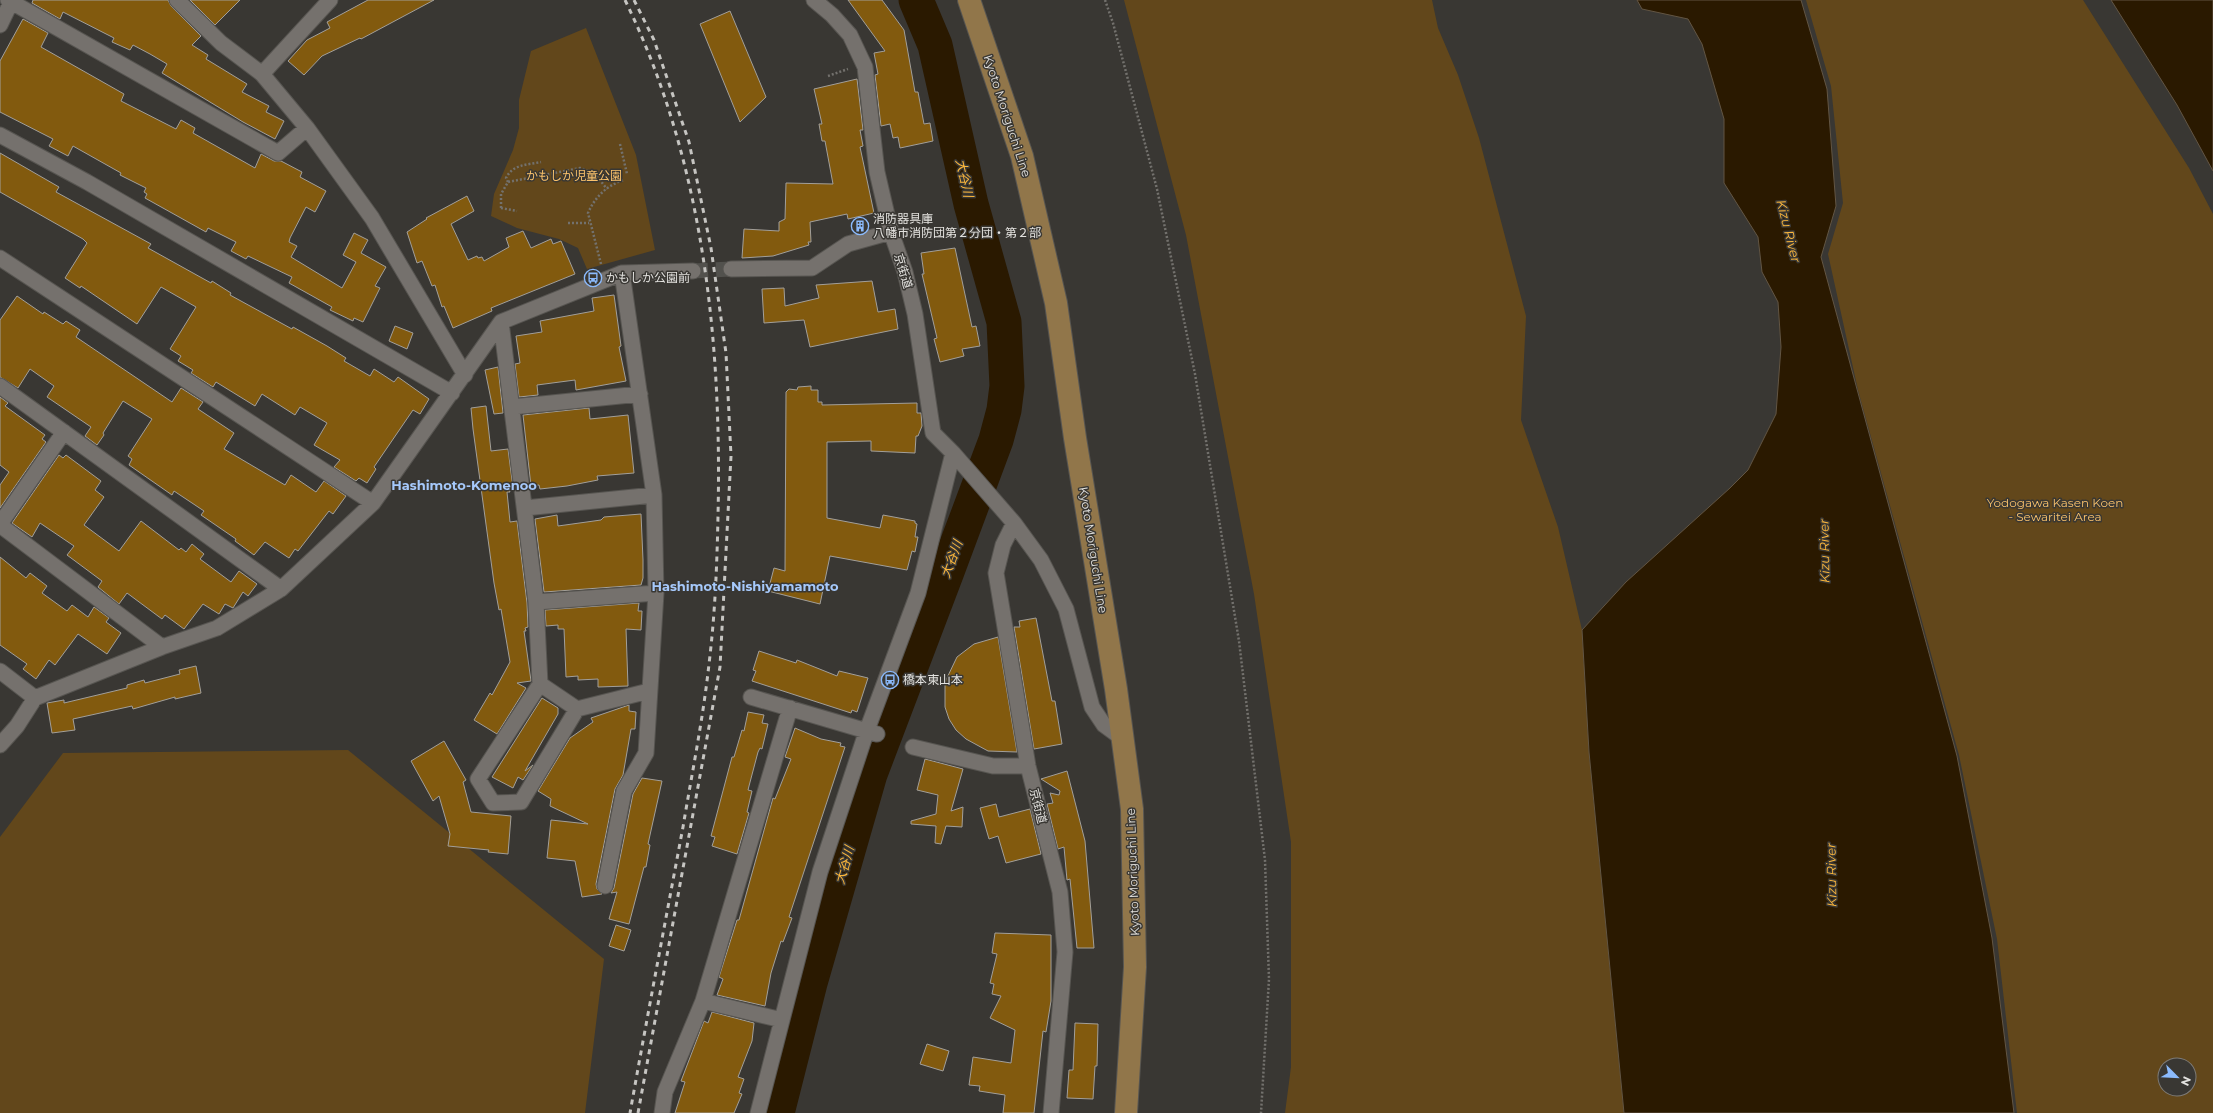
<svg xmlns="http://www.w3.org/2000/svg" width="2213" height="1113" viewBox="0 0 2213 1113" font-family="Montserrat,'Noto Sans JP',sans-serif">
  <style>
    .green { fill: #62471b; fill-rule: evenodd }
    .water { fill: #2a1900; stroke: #625543 }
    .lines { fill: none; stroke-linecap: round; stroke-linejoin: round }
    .river { stroke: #2a1900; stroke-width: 35 }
    .building { fill: #825a0e; stroke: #a29f9a }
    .minor-tunnel { stroke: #52514d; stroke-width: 15; stroke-dasharray: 15 8; stroke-linecap: butt }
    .minor-casing { stroke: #575551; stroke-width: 17 }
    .primary-casing { stroke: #575551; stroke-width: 24 }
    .path { stroke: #73716d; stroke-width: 2.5; stroke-dasharray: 2 2; stroke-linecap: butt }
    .minor { stroke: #75716d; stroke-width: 15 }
    .primary { stroke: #91764a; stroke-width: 22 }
    .rail { stroke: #c6c5c2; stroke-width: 3; stroke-dasharray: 5 5; stroke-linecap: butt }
    .labels { text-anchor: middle; stroke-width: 3; stroke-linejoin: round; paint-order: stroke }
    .street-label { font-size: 12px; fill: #e3e2df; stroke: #393733 }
    .park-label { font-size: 12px; fill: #fac26b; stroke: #393733 }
    .poi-label { font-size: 12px; fill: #e3e2df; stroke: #393733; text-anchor: start }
    .water-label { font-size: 13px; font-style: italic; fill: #fcb73c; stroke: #393733 }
    .neighbourhood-label { font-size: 13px; font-weight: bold; fill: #a6c9fb; stroke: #393733 }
  </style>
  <rect width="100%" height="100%" fill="#393733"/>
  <!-- green -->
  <path class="green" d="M1124,0H1432L1438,28L1458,75L1479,138L1526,316L1521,420L1558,527L1582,630L1589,752L1624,1113H1285L1291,1067V842L1254,594L1186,235Z
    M1806,0H2083L2189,168L2213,214V1113H2017L1997,939L1959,755L1858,390L1828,254L1843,203L1831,86ZM2165,1065H2189V1089H2165Z
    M586,28L636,155L655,250L587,269L578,248L559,239L517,228L491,216L494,194L513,150L519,128V100L531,51Z
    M348,750L604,959L585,1113H0V837L63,753Z"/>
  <!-- water -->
  <path class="water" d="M1637,0H1801L1827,89L1836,206L1821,257L1957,756L1992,938L2014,1113H1624L1589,752L1582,630L1626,582L1730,488L1748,470L1776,414L1781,347L1778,302L1762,272L1758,237L1724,183V119L1702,44L1688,19L1642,9Z
    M2111,0H2213V171L2177,105Z"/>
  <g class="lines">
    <!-- river -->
    <path class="river" d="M777,1113L810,983L870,774L946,574L996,440L1004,410L1007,386L1004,322L971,204L935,45L916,0"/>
  </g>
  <!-- building -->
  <path class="building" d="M33,0H168L171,6L201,36L192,45L208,55L206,59L247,84L242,92L269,106L266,112L284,121L275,139L243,122L162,73L167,64L150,54L133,45L130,50L112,42L114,38L63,12L60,19L32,3Z
    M190,0H240L215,25Z
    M368,0H434L361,39L360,38L322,56L304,75L288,61L307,40L330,28L327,22Z
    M848,0H882L904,30L915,92H918L924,124L930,123L933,141L900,148L898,137L893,138L890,124L881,126L875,75L878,74L874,53L885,51Z
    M730,11L766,97L740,122L700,24Z
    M23,19L48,33L41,47L124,94L121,101L176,129L181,120L195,128L193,133L255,168L261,154L274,161H281L302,172L300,177L326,191L315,212L306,207L290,238L289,242L297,246L291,257L342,288L356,262L343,255L354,233L368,240L361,253L386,267L375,286L380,288L363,322L354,318L353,321L330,310L332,307L289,283L292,277L248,256L246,259L231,251L236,242L208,228L206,232L145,198L147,194L144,192L146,188L120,175L121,173L73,146L68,156L49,146L53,139L0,112V61Z
    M857,79L863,130H860L863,146L860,147L874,213L848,219L847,214L810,222L811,242H808L809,245L773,256L742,258L744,229L779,231V222L785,219L786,183L833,184L825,141H822L819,124H822L814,89Z
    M0,153L59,187L56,192L151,244L148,248L211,283L212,281L231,293L230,295L292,329L293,327L327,346L346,358L344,361L370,376L374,369L394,382L398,377L429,399L420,414L413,410L374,467L376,469L367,483L359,478L356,481L334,467L340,460L314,445L327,423L300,407L295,415L262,394L255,406L216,382L213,387L191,373L193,370L178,361L181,356L170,349L196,307L161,287L137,324L81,286L80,288L65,278L87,243L83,239L0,192Z
    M467,196L474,211L451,224L468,260L477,256L478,258L482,257L484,261L509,247L506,238L523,231L531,248L551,239L553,244L561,241L575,274L491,308L492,311L453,328L444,306L442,307L435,285L432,286L422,261L417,263L407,232L427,219L426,218Z
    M955,248L972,327L976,326L980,346L962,349L964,356L940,362L934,339L937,338L922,274H924L921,253Z
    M872,281L878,312L895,309L898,329L810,347L804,320L764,323L762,289L784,288L785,306L819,298L816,285Z
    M614,295L621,346L619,347L626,381L576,390L575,380L537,385L538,395L519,397L515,364L520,363L516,336L542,332L540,321L594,311L592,298Z
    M17,296L43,314L44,312L63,324L66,321L80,330L76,337L172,402L181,388L203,402L198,409L234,433L224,449L285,485L291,475L316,492L324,481L346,496L333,514L329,511L298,551L295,549L289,558L265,542L254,555L235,541L236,539L201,515L204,511L174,491L172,495L129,465L132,459L128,456L152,419L123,401L103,433L104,435L97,445L85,436L91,427L47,397L54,386L30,369L18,388L0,377V320Z
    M395,326L413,333L407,349L389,341Z
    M498,367L503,413L494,414L485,370Z
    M811,386V390H818V402H822V405L917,403V413H921L922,426L918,436H916L915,453L871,451V441L827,442V518L880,528L883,515L915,521V523L917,524L915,537H918L915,552L912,551L907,570L830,556L820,604L768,591L774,568L785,571L786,392L789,389L797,390L798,387Z
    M0,397L8,403L5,406L45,435L42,439L46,442L0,508V485L9,472L0,465Z
    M486,406L491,451L508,449L513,488L509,489L510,492H507L510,522L517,521L527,603L528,627L525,628L526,631H524L531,681L517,683L526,688L497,734L474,720L490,693L492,695L510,662L501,609L499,610L494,583L473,429L471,408Z
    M589,408L590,419L628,415L634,473L597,476L598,480L567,486L540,489L539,485L531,486L523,415Z
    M59,455L63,458L66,455L101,481L95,490L104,497L84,525L119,551L141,521L179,550L181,548L186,552L192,544L204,554L200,559L231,582L239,571L257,584L248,596L243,592L233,608L225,604L219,614L203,604L184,629L165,615L162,619L127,593L119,604L98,587L102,581L67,555L74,546L40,523L32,537L12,523Z
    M641,514L643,560V578L641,585L544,592L535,519L557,515L558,526L601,520L604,517Z
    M0,557L26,578L30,573L47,586L42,593L67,611L72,605L88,617L94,607L109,618L106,622L121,633L107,654L78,634L55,665L49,660L36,679L23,669L27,664L0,645Z
    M639,603L638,611H642L641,630L626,629L628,686L598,687V679L578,680V676L566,677L564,629H558V625L546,626L545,610Z
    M1036,618L1052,701H1055L1062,744L1034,749L1014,627H1020L1019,621Z
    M998,637L1017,752L988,751L966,739L956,730L949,719L945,707V682L957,657L974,644Z
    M759,651L796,663L797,660L837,676L839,671L868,678L857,712L852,710L851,713L752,681L756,671L753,670Z
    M196,666L201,693L175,699V697L133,709L132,706L73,719L75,730L52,733L47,703L64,700V703L127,688V685L144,680L145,683L180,674L179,670Z
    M542,698L558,708V714L525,771L533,765L523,780L518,777L513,788L492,777Z
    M629,705V711L636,712L635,729H631L623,775L615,789L596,884L597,889L602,894L582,897L575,861L547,858L551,820L588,824L550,806L551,799L538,791L570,738L593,722L591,718Z
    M748,712L764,715L762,723L768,724L762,749L760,748L758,752L749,786L748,790L752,791L747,812L749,813L737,854L712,846L715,837L711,836L732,757H734L742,730L744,731Z
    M795,728L821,739L841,743L840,746L845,747L789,917L792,918L783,942L781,941L771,973L765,1006L717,995L723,979L719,977L737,920H739L773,798L775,799L791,759L785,757Z
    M444,741L466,780L463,782L471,812L511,816L508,854L488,852L489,850L448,846L450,834L439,796L433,801L411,761Z
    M925,759L963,769L951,811L963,807L962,827L946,826L941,844L935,843L936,826L911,824V821L936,814L938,795L917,790Z
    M1067,771L1085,841L1094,948H1077L1070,879L1067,880L1064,847L1058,849L1047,804L1053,803L1050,793L1059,795L1060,791L1041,779Z
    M642,778L662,781L648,844L650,845L646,867H644L629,924L609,919L617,892L611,893L614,888L633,794Z
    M996,804L999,817L1030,809L1041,854L1006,863L998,836L989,839L980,808Z
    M616,925L631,930L624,951L609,946Z
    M995,933L1051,935V1001L1046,1032L1043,1031L1034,1113H1003L1005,1095L979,1091L980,1086L969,1085L973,1057L1011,1063L1015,1030L990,1018L1001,996L992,994L994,984L990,983L997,954L992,953Z
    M712,1012L754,1023L752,1041L738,1077L744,1079L739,1093L742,1094L734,1113H675L685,1082L681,1081L704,1021L708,1023Z
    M1075,1023L1098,1024L1097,1066H1095L1093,1099L1067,1098L1069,1070H1073Z
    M927,1044L949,1051L943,1071L920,1064Z"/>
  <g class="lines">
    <!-- minor-tunnel -->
    <path class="minor-tunnel" d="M693,271L731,269"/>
    <defs>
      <path id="minor" d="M8,0L278,153L307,128
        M177,0L221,43L262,74L307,128L372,218L465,375
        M814,0L832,15L850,35L865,67L877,172L891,232L905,272L915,314L933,433L953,453L1014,523L1003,545L996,573L1028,766L1060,892L1065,952L1051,1113
        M0,25L12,0
        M262,74L330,0
        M0,135L87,182L452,393
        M0,258L373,503
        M731,269L812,268L848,244L891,232
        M501,322L536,602L656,593L654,495L622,273
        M0,386L281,589
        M512,407L640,394
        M525,508L654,495
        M1014,523L1041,560L1066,609L1092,707L1104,725L1123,739
        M0,524L64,432
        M0,525L162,647
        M536,602L540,684L478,779L493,803L521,802L577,709L649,691
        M0,671L35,698
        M540,684L577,709
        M751,697L877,734
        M0,745L17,726L35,698L162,647L217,628L281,589L373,503L501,322L622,273L693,271
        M913,747L993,766H1028
        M605,886L624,791L646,753L656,593
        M703,1001L782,1020
        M662,1113L665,1092L703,1001L790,708
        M758,1113L820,872L867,730L918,593L953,453"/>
      <path id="primary" d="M969,0L1022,156L1056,303L1075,438L1116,689L1132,809L1135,967L1126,1113"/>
    </defs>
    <!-- minor casing -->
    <use href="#minor" class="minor-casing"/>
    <!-- primary casing -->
    <use href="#primary" class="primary-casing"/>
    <!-- path -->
    <path class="path" d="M1105,0L1113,23L1157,189L1195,374L1239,641L1265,860L1269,979L1261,1113
      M828,76L848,69
      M620,144L627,174
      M508,182L506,178C513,164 527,165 541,162
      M501,208V194L508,182L580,168L595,174L607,189
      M501,208L517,211
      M568,223H589
      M601,264L588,213C595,197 607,185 624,180"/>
    <!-- minor -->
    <use href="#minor" class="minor"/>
    <!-- primary -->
    <use href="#primary" class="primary"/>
    <!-- rail -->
    <path class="rail" d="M625,0C703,160 722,340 718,516C717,565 715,615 709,664C703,719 692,773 683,827C665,923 647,1018 630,1113
      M634,0L654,40L689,142L711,248L726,353L731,456L720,667L638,1113"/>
  </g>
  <!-- icons -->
  <defs>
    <symbol id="building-ring" viewBox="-11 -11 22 22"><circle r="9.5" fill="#393733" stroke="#8bbafc" stroke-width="1.5"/><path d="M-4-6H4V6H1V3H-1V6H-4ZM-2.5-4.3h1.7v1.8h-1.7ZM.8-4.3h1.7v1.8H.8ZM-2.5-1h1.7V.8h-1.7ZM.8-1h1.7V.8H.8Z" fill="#8bbafc"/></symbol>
    <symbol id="bus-ring" viewBox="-11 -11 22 22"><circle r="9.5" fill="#393733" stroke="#8bbafc" stroke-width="1.5"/><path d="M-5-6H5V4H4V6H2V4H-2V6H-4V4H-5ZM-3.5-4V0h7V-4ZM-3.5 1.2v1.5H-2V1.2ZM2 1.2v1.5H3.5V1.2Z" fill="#8bbafc"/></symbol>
  </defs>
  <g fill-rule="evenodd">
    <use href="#building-ring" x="850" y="216" width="20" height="20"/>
    <use href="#bus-ring" x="583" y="268" width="20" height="20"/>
    <use href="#bus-ring" x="880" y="670" width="20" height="20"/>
  </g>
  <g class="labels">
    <!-- street labels -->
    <g class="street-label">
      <text transform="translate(1007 116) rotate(72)" y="4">Kyoto Moriguchi Line</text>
      <text transform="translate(903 271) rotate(73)" y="4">京街道</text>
      <text transform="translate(1093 550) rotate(81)" y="4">Kyoto Moriguchi Line</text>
      <text transform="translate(1038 806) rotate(76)" y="4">京街道</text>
      <text transform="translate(1133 872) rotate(-92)" y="4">Kyoto Moriguchi Line</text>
    </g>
    <!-- park labels -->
    <g class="park-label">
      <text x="574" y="180">かもしか児童公園</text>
      <text x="2055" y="507">Yodogawa Kasen Koen<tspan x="2055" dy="14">- Sewaritei Area</tspan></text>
    </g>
    <!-- poi labels -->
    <g class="poi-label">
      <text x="873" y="223">消防器具庫<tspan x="873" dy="14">八幡市消防団第２分団・第２部</tspan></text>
      <text x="606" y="282">かもしか公園前</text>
      <text x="903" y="684">橋本東山本</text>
    </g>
    <!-- water labels -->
    <g class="water-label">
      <text transform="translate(965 178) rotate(77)" y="5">大谷川</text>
      <text transform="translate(1789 231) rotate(76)" y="5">Kizu River</text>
      <text transform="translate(1824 551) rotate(-91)" y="5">Kizu River</text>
      <text transform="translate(951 559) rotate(-70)" y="5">大谷川</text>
      <text transform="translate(844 865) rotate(-74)" y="5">大谷川</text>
      <text transform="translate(1831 875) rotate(-91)" y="5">Kizu River</text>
    </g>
    <!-- neighbourhood labels -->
    <g class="neighbourhood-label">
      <text x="464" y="490">Hashimoto-Komenoo</text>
      <text x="745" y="591">Hashimoto-Nishiyamamoto</text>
    </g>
  </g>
  <!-- north arrow -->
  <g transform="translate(2177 1077) rotate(114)"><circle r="19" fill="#393733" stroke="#7d7b78"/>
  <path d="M0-3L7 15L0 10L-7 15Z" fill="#8bbafc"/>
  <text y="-6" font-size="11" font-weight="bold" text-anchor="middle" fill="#e3e2df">N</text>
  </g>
</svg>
